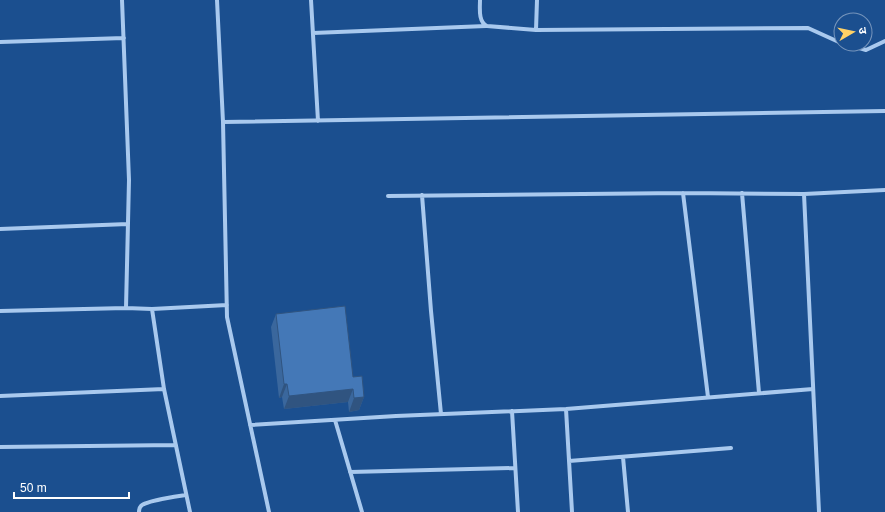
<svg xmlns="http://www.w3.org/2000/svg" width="885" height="512" viewBox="0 0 885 512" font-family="Arial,'Noto Sans Devanagari',sans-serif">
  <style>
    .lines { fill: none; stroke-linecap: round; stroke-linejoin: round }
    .minor { stroke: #a9c9ee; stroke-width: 4 }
    .wall { fill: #3a679d }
    .shaded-wall { fill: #305480 }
    .building { fill: #4478b7; stroke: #305480 }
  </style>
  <rect width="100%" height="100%" fill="#1b4f8f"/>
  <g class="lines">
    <!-- minor -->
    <path class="minor" d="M122,0L129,180L126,308
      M217,0L223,122L227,317L269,512
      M311,0L318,121
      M480,0C480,8 478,22 487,26L536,30L808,28L841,43
      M536,30L537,0
      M313,33L486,26
      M0,42L124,38
      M846,44L866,50L885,41
      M223,122L885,111
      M683,193L708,397
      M742,193L759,393
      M804,194L819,512
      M422,195L431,311L441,414
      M388,196L683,193L804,194L885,190
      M0,229L128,224
      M152,309L164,389L190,512
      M0,311L126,308L152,309L227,305
      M0,396L164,389
      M566,409L572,512
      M512,411L518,512
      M335,420L362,512
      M250,425L396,416L566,409L813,389
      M0,447L176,445
      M623,457L628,512
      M569,461L731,448
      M350,472L515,468
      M139,512C139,510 140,507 141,506C145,501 178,496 186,495"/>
  </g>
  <!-- wall -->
  <path class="wall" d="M276,314L353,377L364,397L359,410L349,412L348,402L284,409L282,397L279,398L271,327Z"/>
  <!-- shaded-wall -->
  <path class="shaded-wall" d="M284,384H287L282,397L279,398Z
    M353,389L348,402L284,409L289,396Z
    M364,397L359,410L349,412L354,398Z"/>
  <!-- building -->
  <path class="building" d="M345,306L353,377L362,376L364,397L354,398L353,389L289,396L287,384H284L276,314Z"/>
  <!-- north arrow -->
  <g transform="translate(853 32) rotate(81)"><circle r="19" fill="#1b4f8f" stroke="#7695bc"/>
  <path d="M0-3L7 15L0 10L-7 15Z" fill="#ffd166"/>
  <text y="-6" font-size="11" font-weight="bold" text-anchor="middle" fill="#ffffff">उ</text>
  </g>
  <!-- scale -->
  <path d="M14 492v6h115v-6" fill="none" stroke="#ffffff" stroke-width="2"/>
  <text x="20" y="492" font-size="12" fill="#ffffff" stroke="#1b4f8f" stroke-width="3" paint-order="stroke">50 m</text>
</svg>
